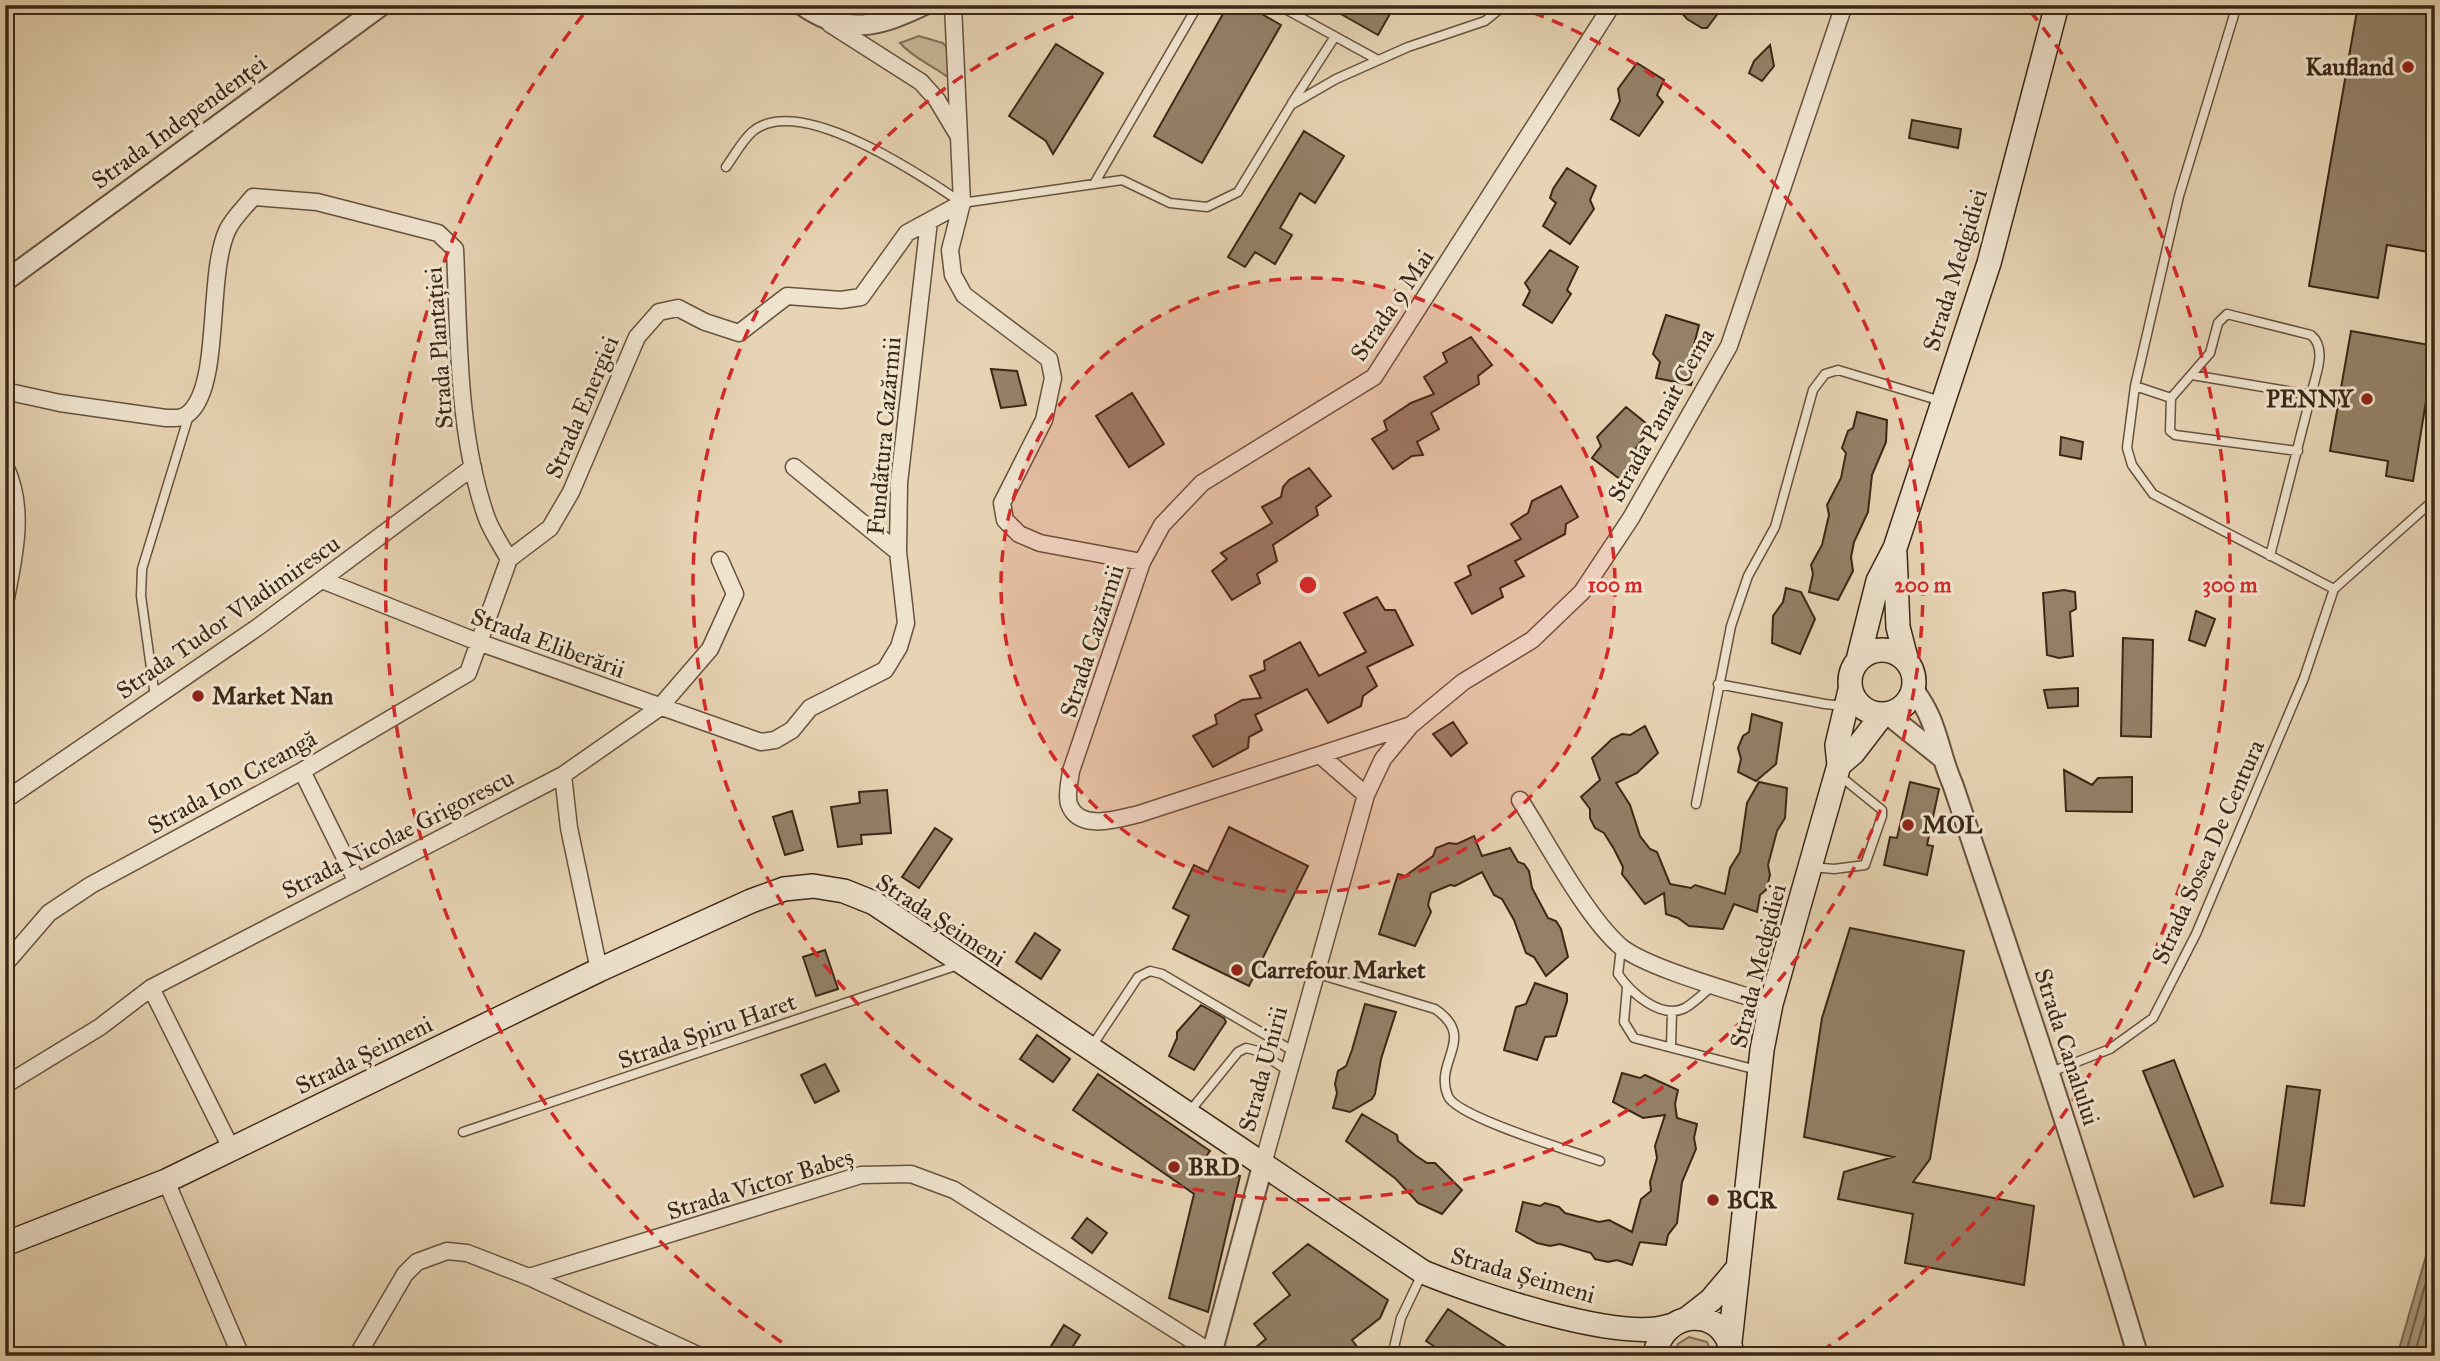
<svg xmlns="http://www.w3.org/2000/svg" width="2440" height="1361" viewBox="0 0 2440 1361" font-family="'IM FELL Great Primer',serif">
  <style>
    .green { fill: #cab799; stroke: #826f57; stroke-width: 2 }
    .water { fill: #ad997e; stroke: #7f6b54; stroke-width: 2 }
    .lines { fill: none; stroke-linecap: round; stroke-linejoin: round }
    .shore { stroke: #74604a; stroke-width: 2 }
    .building { fill: #948168; stroke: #3b2715; stroke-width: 2 }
    .service-casing { stroke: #66523d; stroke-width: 11 }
    .minor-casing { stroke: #66523d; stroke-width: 19 }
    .tertiary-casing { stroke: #66523d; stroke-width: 23 }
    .secondary-casing { stroke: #3b2715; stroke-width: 26 }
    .service { stroke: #efe3ce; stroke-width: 8 }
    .minor { stroke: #efe3ce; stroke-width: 16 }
    .tertiary { stroke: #efe3ce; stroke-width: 19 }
    .secondary { stroke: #efe3ce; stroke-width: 23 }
    .ring { fill: none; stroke: #d62828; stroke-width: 3.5; stroke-dasharray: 12 9 }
    .poi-dot { fill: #8f2418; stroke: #efe3ce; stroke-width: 2.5 }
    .labels { text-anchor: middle; stroke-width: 6; stroke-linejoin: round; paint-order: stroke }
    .poi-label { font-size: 24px; font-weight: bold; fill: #3b2715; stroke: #efe3ce; text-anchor: start }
    .street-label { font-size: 24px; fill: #3b2715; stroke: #efe3ce }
    .centre { fill: #d62828; stroke: #efe3ce; stroke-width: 3.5 }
    .ring-label { font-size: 21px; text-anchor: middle; font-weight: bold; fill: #d62828; stroke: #efe3ce; stroke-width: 6; stroke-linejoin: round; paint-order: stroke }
  </style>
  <rect width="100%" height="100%" fill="#e7d4b4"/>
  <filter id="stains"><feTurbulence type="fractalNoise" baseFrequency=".00286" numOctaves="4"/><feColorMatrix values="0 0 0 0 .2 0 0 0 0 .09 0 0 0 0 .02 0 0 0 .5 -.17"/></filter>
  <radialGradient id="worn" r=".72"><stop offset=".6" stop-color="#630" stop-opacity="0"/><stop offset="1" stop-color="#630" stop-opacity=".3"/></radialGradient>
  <!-- green -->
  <path class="green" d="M919,36L943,43L958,61L953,81C935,66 915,60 900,43Z
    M1689,1337L1707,1342L1713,1356H1673L1678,1344Z"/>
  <!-- water -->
  <path class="water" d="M2435,1225V1356H2397Z"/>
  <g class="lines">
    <!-- shore -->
    <path class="shore" d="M2405,1356L2435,1250
      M2414,1356L2435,1282"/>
  </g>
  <!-- building -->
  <path class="building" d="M1228,5H1246L1281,25L1202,163L1154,136Z
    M1325,5H1395L1378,35Z
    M1675,5H1724L1707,28H1702L1687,19Z
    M2358,5H2435V253L2387,245L2378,298L2309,286Z
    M1056,44L1103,73L1053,154L1046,141L1009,116Z
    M1770,45L1774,66L1762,81L1749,73L1754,61Z
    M1637,63L1664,80L1657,95L1663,102L1639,136L1611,119L1620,101L1618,89Z
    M1912,120L1961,129L1958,148L1909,138Z
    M1304,131L1344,156L1315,203L1300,193L1280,228L1292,235L1275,264L1255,252L1245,267L1228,257Z
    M1567,168L1596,186L1590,200L1594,209L1570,244L1543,226L1556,203L1550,198L1553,189Z
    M1550,250L1578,267L1567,290L1571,294L1552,323L1523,305L1530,291L1525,283Z
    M1666,315L1699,325L1693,349L1700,352L1691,385L1656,378L1660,362L1653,354Z
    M2351,331L2435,346L2413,481L2386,476L2388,461L2330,451Z
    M1471,337L1492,365L1478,376L1479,384L1431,413L1439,429L1417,442L1423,455L1412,456L1393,469L1372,439L1387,430L1384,421L1411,403L1434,394L1424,377L1447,362L1443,353Z
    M991,369L1017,371L1026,405L1001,408Z
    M1132,393L1164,444L1129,467L1096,416Z
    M1626,407L1652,428L1636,448L1642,456L1621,480L1592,458L1601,446L1597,437Z
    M1857,412L1887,420L1886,442L1872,475L1868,512L1854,542L1851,557L1853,571L1838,600L1809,592L1813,574L1811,565L1822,545L1829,515L1827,505L1841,478L1846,453L1842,448L1848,431L1853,428Z
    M2061,437L2083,442L2081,459L2060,455Z
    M1309,468L1331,496L1316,507L1318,515L1273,545L1277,561L1257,574L1260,583L1232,600L1212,571L1227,559L1221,553L1272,523L1262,507L1281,497L1283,487L1289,480Z
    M1561,486L1578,517L1566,524L1565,534L1515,561L1524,576L1500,588L1503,597L1472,614L1455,583L1471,575L1468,566L1521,539L1511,524L1528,513L1532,501Z
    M1786,588L1801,592L1815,619L1800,654L1772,643L1773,616L1783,602Z
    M2064,590L2075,592L2076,609L2070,612L2073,656L2059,658L2047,655L2043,593Z
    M1377,597L1385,610H1395L1413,645L1367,667L1377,686L1363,696L1361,706L1328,723L1307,689L1255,715L1262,730L1249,737L1248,748L1213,767L1193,736L1217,724L1215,715L1242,700L1261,698L1250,676L1265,670L1264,661L1300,642L1319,676L1366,652L1344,613Z
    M2196,611L2215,619L2205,646L2189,640Z
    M2123,638L2153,640L2151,737L2121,736Z
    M2078,688V706L2048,708L2044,690Z
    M1752,714L1782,723L1776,764L1756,781L1738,772L1741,759L1738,748L1743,736L1749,732Z
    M1453,722L1467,743L1451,756L1433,734Z
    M1645,726L1658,753L1637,773L1616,783L1630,805L1640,836L1650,849L1657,852L1670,884L1691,888L1695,885L1725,894L1730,868L1740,852L1747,803L1759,782L1787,788L1785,818L1777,831L1768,865L1770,875L1766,890L1760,895L1757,912L1734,904L1723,929L1689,926L1678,918L1666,914L1664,893L1645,904L1622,874L1623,867L1614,849L1604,833L1595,828L1590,818V809L1581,797L1600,780L1592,758L1612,739L1622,734L1630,735Z
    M2064,770L2092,785L2098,778L2132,777V812L2066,811Z
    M1910,782L1939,789L1927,845L1933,846L1927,875L1884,865L1890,837L1897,838Z
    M887,790L891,833L861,835L862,844L838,847L831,807L860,803L859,792Z
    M792,811L803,850L785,855L773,817Z
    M1229,827L1308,866L1249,986L1173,949L1189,916L1173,908L1194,865L1208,872Z
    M935,828L952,839L919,888L902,877Z
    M1474,836L1482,856L1510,848L1518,862L1524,864L1529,871L1532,888L1548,918L1556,921L1561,929L1568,957L1546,976L1534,957L1526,953L1514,920L1502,899L1494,895L1482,872L1455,886L1450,885L1431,893L1428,905L1431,912L1415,946L1379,934L1398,874L1405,876L1433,856L1436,848L1449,843L1457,844Z
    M1850,928L1964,951L1930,1159L1913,1182L2034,1206L2024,1285L1905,1263L1913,1214L1838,1199L1844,1172L1893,1157L1804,1137L1822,1018Z
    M1035,933L1060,950L1041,979L1016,962Z
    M825,950L838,989L816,996L803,957Z
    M1535,983L1567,994V1001L1556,1036L1545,1037L1537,1060L1504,1050L1516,1007L1526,1004Z
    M1365,1004L1396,1012L1381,1059L1375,1094L1372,1099L1350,1112L1333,1108L1337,1093L1335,1084L1338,1071L1346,1066L1352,1050Z
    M1201,1005L1224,1018L1226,1022L1194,1070L1169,1056L1177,1038V1032Z
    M1037,1035L1070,1059L1053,1082L1020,1059Z
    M2174,1060L2223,1186L2194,1197L2143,1071Z
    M825,1064L839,1091L815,1103L801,1075Z
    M1622,1073L1640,1078L1645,1075L1678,1090L1675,1104L1677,1118L1697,1124L1694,1138L1696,1149L1682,1182L1677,1223L1668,1235L1666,1245L1640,1242L1632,1265L1617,1260L1608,1262L1595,1259L1591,1253L1560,1244L1550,1246L1537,1243L1516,1231L1523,1202L1540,1206L1545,1203L1559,1207L1565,1213L1599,1222L1609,1220L1632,1232L1641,1199L1651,1191L1650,1182L1657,1158L1655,1146L1665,1115L1643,1118L1613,1102Z
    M1098,1074L1210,1151L1198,1167L1240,1176L1208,1312L1169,1298L1194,1194L1073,1110Z
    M2287,1086L2320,1090L2304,1206L2271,1203Z
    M1362,1114L1397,1135L1398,1141L1415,1155L1427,1163H1435L1462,1190L1442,1214L1418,1203L1396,1179L1346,1141Z
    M1087,1218L1107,1233L1092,1253L1072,1238Z
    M1308,1244L1388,1300L1380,1318L1352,1340L1364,1356H1245L1266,1339L1254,1324L1290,1295L1273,1273Z
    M1448,1309L1520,1356H1449L1426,1341Z
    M1064,1325L1080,1335L1067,1356H1045Z"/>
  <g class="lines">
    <defs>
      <path id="service" d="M1278,5L1378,60
        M2237,5L2179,196L2135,386L2127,448L2132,465L2153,494L2334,589
        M1292,103L1334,38
        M726,167C734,156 742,141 752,132C798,92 921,175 962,203L1122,180L1170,203L1207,207L1238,192L1291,105L1336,79L1408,47L1485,21L1505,5
        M1094,184L1198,5
        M2192,375L2311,395L2270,556
        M2135,386L2171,398L2170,431L2175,435L2298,451
        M2171,398L2210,353L2218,323L2227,314L2311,335C2328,349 2315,376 2311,395
        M1718,684L1825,704L1863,708
        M155,697L141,596L142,569L189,415
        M1696,804L1731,626L1748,576L1775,527L1813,390L1825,374L1838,370L1941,401
        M1812,867L1834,869L1865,865L1882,816V810L1840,776
        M1621,948L1618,974C1631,993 1661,1020 1685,1008C1694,1003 1704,993 1712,986
        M1315,973L1435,1009C1478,1038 1433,1061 1448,1096C1456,1117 1574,1152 1600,1161
        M1627,987L1624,1022L1634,1038L1757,1070
        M1092,1046L1138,977L1150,971L1162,974L1293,1051
        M1671,1047L1672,1011
        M2051,1072L2110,1049L2153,1018L2196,934L2304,678L2334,589L2435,499
        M1190,1111L1238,1052L1246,1048L1258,1051L1288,1071
        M463,1132L958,965
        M1392,1356L1401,1318L1422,1274"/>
      <path id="minor" d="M953,5L962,203L950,250L953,275L964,295L1049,359L1053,378L1044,420L1002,503L1005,520L1019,534L1040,543L1142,562L1071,771C1070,780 1066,795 1069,804C1079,832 1118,819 1139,814L1411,725
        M830,24L921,82L937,100L958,135
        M5,391L60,403L166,418C177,418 184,419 191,411C221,380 207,275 227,231C232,219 245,207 253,197L317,202L438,233L455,249C459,337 457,432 486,516C491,531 501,545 509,559L468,673L302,771L91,885L49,913L5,964
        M5,466C26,508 14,558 5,603
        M794,467L898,552
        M509,559L550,528L571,492L637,337L659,312L678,308L705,322L739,333L787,296L841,300L861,297L907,233L962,203
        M1142,562L1162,525L1202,483L1374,377L1612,5
        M322,580L478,642L761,742L775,740L792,730L810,708L885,670L899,647L906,623L898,552L899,483L929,221
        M1320,755L1366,795
        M302,771L356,880
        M563,775L569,828L599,970
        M5,800L258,627L473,467
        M1520,800C1547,842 1585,915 1620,946C1646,968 1735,992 1771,1004
        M151,988L231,1148
        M5,1085L100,1027L151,988L563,775L659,708L710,649L735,594L720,560
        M1263,1164L1366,795L1383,759L1411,725L1463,682L1532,640L1582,592L1631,518L1729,346L1844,5
        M166,1181L241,1356
        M529,1277L861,1175L911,1174L954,1190L1212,1353
        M357,1356L405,1274L417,1262L447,1251L467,1253L529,1277L700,1356"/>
      <path id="tertiary" d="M802,5C846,36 878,27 924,5
        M5,281L382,5
        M1913,689C1939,723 1937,749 1953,785C2017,975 2081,1164 2138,1356
        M1886,713L1941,757
        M1211,1356L1263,1164"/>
      <path id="secondary" d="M1895,554L1898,627L1907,662
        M1850 682a32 32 0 1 1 64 0a32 32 0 1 1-64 0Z
        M1858,660L1878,581L1895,548L1989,263L2057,5
        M1839,765L1853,753L1883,714
        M5,1244L166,1181L599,970L751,901L784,889L813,886L844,891L874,903L1423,1272C1473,1293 1620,1343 1669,1326
        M1688,1318L1711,1300L1738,1268
        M1730,1342L1762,1050L1771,1004L1839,765L1837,745L1850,690
        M1655,1356C1661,1310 1721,1304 1731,1349"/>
    </defs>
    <!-- service casing -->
    <use href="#service" class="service-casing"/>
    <!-- minor casing -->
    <use href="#minor" class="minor-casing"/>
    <!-- tertiary casing -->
    <use href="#tertiary" class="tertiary-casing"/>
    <!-- secondary casing -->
    <use href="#secondary" class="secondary-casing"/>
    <!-- service -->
    <use href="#service" class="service"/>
    <!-- minor -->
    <use href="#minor" class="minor"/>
    <!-- tertiary -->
    <use href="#tertiary" class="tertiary"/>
    <!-- secondary -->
    <use href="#secondary" class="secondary"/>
  </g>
  <!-- distance rings -->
  <circle cx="1308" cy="585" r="307" fill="#d62828" fill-opacity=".12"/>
  <g class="ring">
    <circle cx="1308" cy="585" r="307"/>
    <path d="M1513 5A615 615 0 1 1 1103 5"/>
    <path d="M799 1354A922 922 0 0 1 586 11M2030 11A922 922 0 0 1 1817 1354"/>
  </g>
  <!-- markers -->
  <g class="poi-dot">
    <circle cx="2408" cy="67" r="7"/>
    <circle cx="2367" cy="399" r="7"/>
    <circle cx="198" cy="696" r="7"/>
    <circle cx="1908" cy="825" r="7"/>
    <circle cx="1237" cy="970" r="7"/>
    <circle cx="1174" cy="1167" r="7"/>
    <circle cx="1713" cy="1200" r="7"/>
  </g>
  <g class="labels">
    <!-- poi labels -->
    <g class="poi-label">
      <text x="2394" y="75" text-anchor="end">Kaufland</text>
      <text x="2353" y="407" text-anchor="end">PENNY</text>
      <text x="212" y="704">Market Nan</text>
      <text x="1922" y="833">MOL</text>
      <text x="1251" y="978">Carrefour Market</text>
      <text x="1188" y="1175">BRD</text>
      <text x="1727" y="1208">BCR</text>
    </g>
    <!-- street labels -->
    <g class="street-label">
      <text transform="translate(179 122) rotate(-36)" y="8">Strada Independenței</text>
      <text transform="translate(1955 270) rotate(-73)" y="8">Strada Medgidiei</text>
      <text transform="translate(1392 305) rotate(-56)" y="8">Strada 9 Mai</text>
      <text transform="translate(439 348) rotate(-94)" y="8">Strada Plantației</text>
      <text transform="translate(582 407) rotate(-67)" y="8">Strada Energiei</text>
      <text transform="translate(1661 415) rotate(-61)" y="8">Strada Panait Cerna</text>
      <text transform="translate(884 436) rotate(-85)" y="8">Fundătura Cazărmii</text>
      <text transform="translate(228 617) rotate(-35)" y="8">Strada Tudor Vladimirescu</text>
      <text transform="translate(1092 641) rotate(-72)" y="8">Strada Cazărmii</text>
      <text transform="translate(548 643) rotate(20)" y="8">Strada Eliberării</text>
      <text transform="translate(232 782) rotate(-29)" y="8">Strada Ion Creangă</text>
      <text transform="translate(398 834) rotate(-27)" y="8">Strada Nicolae Grigorescu</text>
      <text transform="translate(2208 852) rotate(-66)" y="8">Strada Sosea De Centura</text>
      <text transform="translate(941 920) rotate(33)" y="8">Strada Șeimeni</text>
      <text transform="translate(1758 966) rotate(-76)" y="8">Strada Medgidiei</text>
      <text transform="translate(707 1031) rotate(-19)" y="8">Strada Spiru Haret</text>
      <text transform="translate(2067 1047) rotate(72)" y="8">Strada Canalului</text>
      <text transform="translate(364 1055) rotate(-26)" y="8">Strada Șeimeni</text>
      <text transform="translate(1263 1069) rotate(-75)" y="8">Strada Unirii</text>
      <text transform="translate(760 1184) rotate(-17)" y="8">Strada Victor Babeș</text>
      <text transform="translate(1523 1275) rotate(16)" y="8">Strada Șeimeni</text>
    </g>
  </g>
  <circle cx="1308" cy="585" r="10" class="centre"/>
  <g class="ring-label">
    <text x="1615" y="592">100 m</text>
    <text x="1923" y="592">200 m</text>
    <text x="2230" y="592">300 m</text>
  </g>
  <!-- margin -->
  <rect width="2440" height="1361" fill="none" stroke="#e7d4b4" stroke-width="28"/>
  <rect x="7" y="7" width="2426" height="1347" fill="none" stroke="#3b2715" stroke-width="3.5"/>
  <rect x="14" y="14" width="2412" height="1333" fill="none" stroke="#3b2715" stroke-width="2"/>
  <rect width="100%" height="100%" filter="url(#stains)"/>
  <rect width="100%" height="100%" fill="url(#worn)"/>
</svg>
